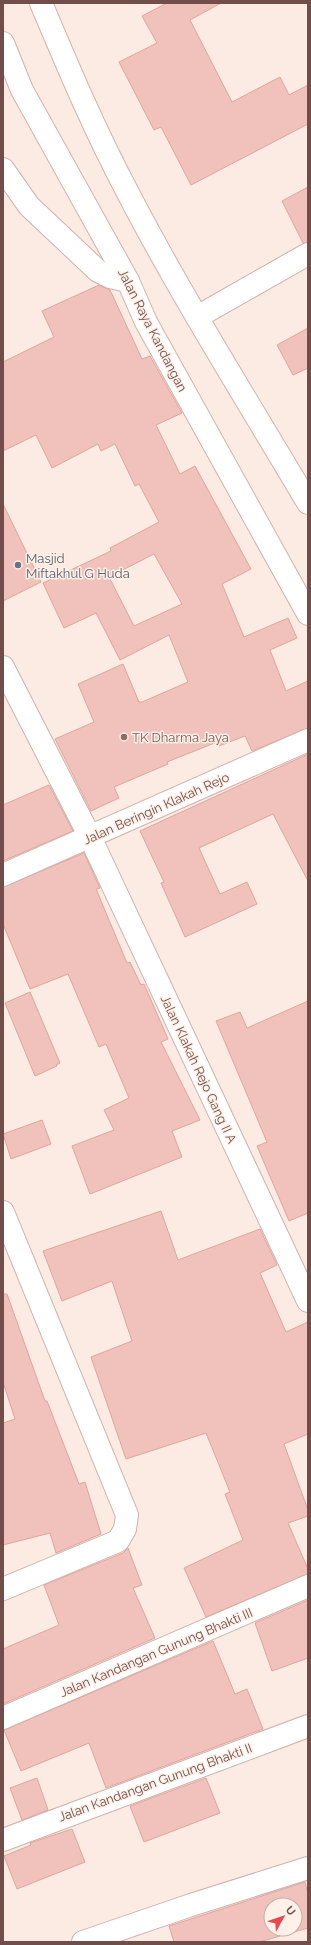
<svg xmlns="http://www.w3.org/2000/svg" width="311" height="1945" viewBox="0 0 311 1945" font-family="Raleway,sans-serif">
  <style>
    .building { fill: #f0c2bb; stroke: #e2a49b; fill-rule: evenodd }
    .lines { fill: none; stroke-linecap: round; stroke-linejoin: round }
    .street-casing { stroke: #ceb3ac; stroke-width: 24 }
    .secondary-casing { stroke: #d3b3ab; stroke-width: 24 }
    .street { stroke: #fff; stroke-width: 22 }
    .secondary { stroke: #fff; stroke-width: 22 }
    .worship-dot { fill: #6b7280; stroke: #fff0e8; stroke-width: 1.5 }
    .education-dot { fill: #8d6e63; stroke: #fff0e8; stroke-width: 1.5 }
    .labels { text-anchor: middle; stroke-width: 3; stroke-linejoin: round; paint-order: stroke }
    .street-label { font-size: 13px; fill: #724d49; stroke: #fff0e8 }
    .worship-label { font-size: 13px; fill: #5b616d; stroke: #fff0e8; text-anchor: start }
    .education-label { font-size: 13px; fill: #785e54; stroke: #fff0e8; text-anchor: start }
  </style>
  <rect width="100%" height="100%" fill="#fbebe2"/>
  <!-- building -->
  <path class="building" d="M167,3H221L190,20L232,102L280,77L289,95L308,85V124L191,185L161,127L154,130L119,62L157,43L142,16Z
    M308,187V242L303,243L282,201Z
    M99,285L110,290L142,359L150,356L182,413L156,425L180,474L195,466L251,569L222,584L244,637L288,618L297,638L270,650L286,691L308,681V728L252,751L245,736L219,746L217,742L167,762L168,764L114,787L119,798L91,811L55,739L94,722L78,684L123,664L139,702H142L188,682L169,635L120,660L96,613L64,628L43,583L111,551L110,548L159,522L139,484L135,486L115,444L101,451L98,444L52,468L36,435L3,451V362L54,337L42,311ZM154,554L182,604L134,626L109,577Z
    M308,328V368L293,375L277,345Z
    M3,504L41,582L3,601Z
    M308,754V881L273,814L199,848L220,894L247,882L257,904L185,937L161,883L164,882L140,831Z
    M49,785L73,831L3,861V805Z
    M84,853L100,888L96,889L127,963L130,962L141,985L144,984L168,1039L161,1042L200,1120L172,1131L182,1157L90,1194L72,1146L114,1130L104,1110L129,1098L106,1044L99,1047L68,974L30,989L3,924V887Z
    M30,992L60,1063L56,1065L57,1066L35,1076L5,1003Z
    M308,1001V1213L289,1221L257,1146L267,1142L216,1021L240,1012L247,1028Z
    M42,1120L51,1144L11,1159L3,1134Z
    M161,1211L178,1260L260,1229L277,1265L260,1273L286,1332L308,1322V1434L284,1444L308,1510V1516L288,1523L308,1569V1574L206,1617L184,1568L243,1540L225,1494L230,1492L206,1433L126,1459L91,1357L132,1341L112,1281L62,1301L43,1251Z
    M3,1294H7L45,1401H47L79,1484L85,1482L101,1534L56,1553L50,1533L3,1545V1423L15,1419L3,1382Z
    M128,1548L142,1585L133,1588L155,1638L3,1704V1649L59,1625L44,1585L123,1553Z
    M308,1600V1658L272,1671L255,1623Z
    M213,1641L235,1694L247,1689L263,1729L106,1788L89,1743L21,1771L4,1730Z
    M37,1778L48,1810L22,1820L10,1788Z
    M206,1778L220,1813L144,1842L130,1806Z
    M72,1829L85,1862L17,1889L4,1856L31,1845L30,1843Z
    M305,1882L308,1894V1928L259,1942H174L169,1926ZM271,1905H295V1929H271Z"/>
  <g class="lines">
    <defs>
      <path id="street" d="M3,169L29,206L98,271L110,277L128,281
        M197,317L308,254
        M3,667L90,837L308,1301
        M3,1212L127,1515L125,1529L118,1541L3,1589
        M3,1718L308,1586
        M3,1840L308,1726
        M83,1942L191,1905L308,1868"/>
      <path id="secondary" d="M41,3C68,67 95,131 128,193C183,299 247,400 308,503
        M3,43L22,90L128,281L146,322L308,614
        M3,875L308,740"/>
    </defs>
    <!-- street casing -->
    <use href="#street" class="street-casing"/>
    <!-- secondary casing -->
    <use href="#secondary" class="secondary-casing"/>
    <!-- street -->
    <use href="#street" class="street"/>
    <!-- secondary -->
    <use href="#secondary" class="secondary"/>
  </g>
  <!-- markers -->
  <circle class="worship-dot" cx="18" cy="565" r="4"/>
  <circle class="education-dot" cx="124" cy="737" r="4"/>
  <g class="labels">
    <!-- street labels -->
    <g class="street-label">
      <text transform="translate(153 330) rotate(63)" y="5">Jalan Raya Kandangan</text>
      <text transform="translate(156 808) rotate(-24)" y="5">Jalan Beringin Klakah Rejo</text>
      <text transform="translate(199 1069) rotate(65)" y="5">Jalan Klakah Rejo Gang II A</text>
      <text transform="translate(156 1652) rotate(-23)" y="5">Jalan Kandangan Gunung Bhakti III</text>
      <text transform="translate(155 1782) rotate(-20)" y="5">Jalan Kandangan Gunung Bhakti II</text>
    </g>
    <!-- worship labels -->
    <g class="worship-label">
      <text x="26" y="563">Masjid<tspan x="26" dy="15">Miftakhul G Huda</tspan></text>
    </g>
    <!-- education labels -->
    <g class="education-label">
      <text x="132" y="742">TK Dharma Jaya</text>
    </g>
  </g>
  <!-- border -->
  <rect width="311" height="1945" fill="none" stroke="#724d49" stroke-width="8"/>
  <!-- north arrow -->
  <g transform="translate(283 1917) rotate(50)"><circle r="19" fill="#fff0e8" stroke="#c7afa8"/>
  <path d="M0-3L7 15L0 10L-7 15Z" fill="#e34a4f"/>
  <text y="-6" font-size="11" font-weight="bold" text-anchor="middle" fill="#724d49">U</text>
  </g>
</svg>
